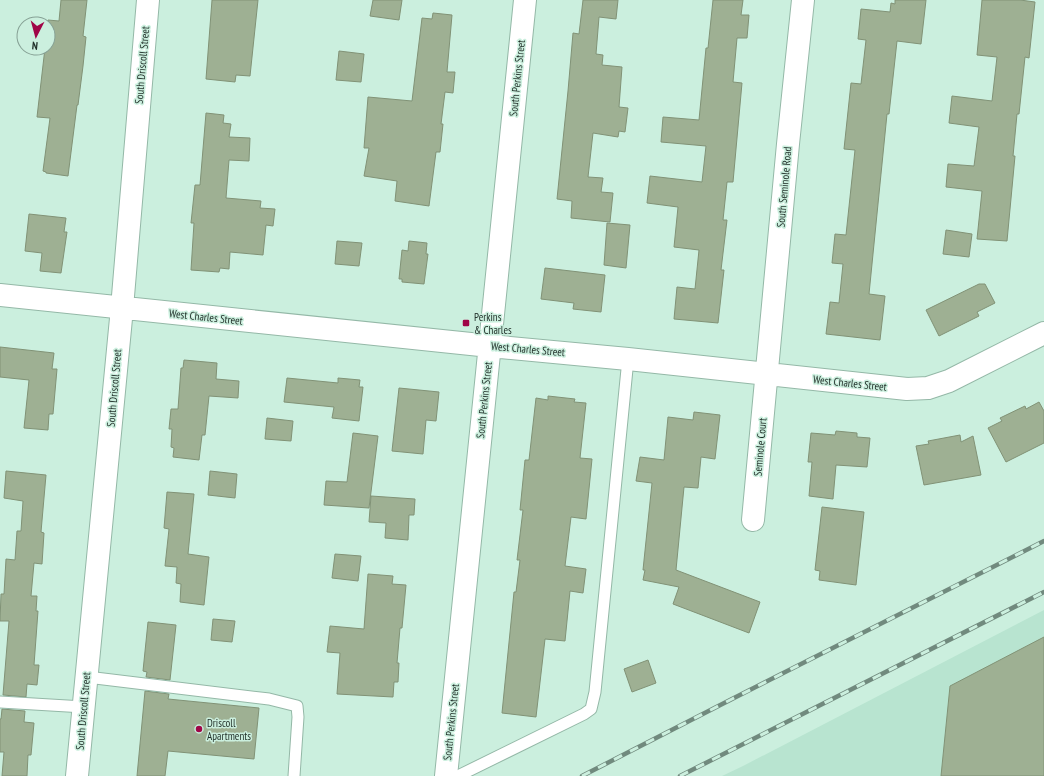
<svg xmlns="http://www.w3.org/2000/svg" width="1044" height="776" viewBox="0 0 1044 776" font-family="'PT Sans Narrow',sans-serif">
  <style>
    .built { fill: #b8e4d0 }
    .building { fill: #9eb093; stroke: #819276 }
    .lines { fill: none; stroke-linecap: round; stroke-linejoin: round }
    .lane-casing { stroke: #94b8a7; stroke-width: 13 }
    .street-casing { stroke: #94b8a7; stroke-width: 24 }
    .lane { stroke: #fff; stroke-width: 11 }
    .street { stroke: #fff; stroke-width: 22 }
    .rail-casing { stroke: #718a7e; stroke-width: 4.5 }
    .rail { stroke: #cbefde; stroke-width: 3; stroke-dasharray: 9; stroke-linecap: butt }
    .poi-dot { fill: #a00547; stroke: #cbefde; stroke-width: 1.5 }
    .labels { text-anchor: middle; stroke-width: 3; stroke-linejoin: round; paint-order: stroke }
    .street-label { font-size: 11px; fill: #1f2d27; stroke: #cbefde }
    .poi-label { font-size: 11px; fill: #1f2d27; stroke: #cbefde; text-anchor: start }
  </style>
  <rect width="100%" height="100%" fill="#cbefde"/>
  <!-- built -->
  <path class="built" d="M1044,610V776H722L743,766Z"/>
  <!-- building -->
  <path class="building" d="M61,0H87L83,36L86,37L83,66L78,105H77L68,176L46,173V172L43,171L50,118L37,117L45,48H48V20L59,21Z
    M212,0H258L250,76L236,75L235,82L206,79Z
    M373,0H402L399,20L370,16Z
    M583,0H618L616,19L599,17L596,54L603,55L602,65L622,67L619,107L628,108L625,132L619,131L618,137L593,133L588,177L603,178L601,192L613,193L610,222L571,218L572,201L557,199L568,91L573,33L579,34Z
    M713,0H743L741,15H749L747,38H737L733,82L742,83L733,182H727L723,220H727L721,270H724L718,323L674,319L677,287L695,289L699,250L674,247L678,207L647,203L650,176L702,182L706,146L661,142L663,117L699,120L706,48H708Z
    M895,0H926L921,44L897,41L889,114H887L869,294L885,296L880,340L826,334L830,302L839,303L843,264L832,263L835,234L846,235L855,150L844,149L851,83L861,84L866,40L858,39L861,9L890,12L891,3L895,4Z
    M982,0H1020L1035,2L1029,58L1025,57L1019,114H1017L1013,156H1015L1007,241L977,239L982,191L946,187L948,164L974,166L979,127L949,123L952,96L992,101L997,57L977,55Z
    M433,13L452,15L447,72H455L453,93L445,92L441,124H443L440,152H436L429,206L395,201L397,181L364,176L369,148H364L368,97L412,101L422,18L432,19Z
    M339,51L364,54L361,82L336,80Z
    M206,113L224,115L223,123L231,124L229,137L250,138L249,161L229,160L226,198L261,201L260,208L275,209L273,226L266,225L263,255L230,252L229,269L220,268L219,272L191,270L194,223H191L195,185H200Z
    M29,214L66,218L64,232H67L61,273L40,271L42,253L25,251Z
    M607,223L630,225L626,268L604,265Z
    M946,230L972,234L969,257L943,254Z
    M337,241L362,243L359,266L335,264Z
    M409,241L427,243L426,254H428L424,284L402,282V279H399L402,250L408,251Z
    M545,268L605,275L601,312L573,309L574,303L541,299Z
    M979,284H985L995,303L977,312L979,316L939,336L926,310Z
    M0,347L54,353L52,369H57L53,414H49L48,430L24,428L29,380L0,377Z
    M184,360L217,363L216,379L239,381L238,398L209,396L205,435H202L199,460L173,457L174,448L171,447L172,429H169L171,409H178L181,368H183Z
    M287,378L338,383V378L360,380L359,387H363L359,421L332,418L334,407L284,402Z
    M399,388L439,392L436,421L426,420L423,454L392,451Z
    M548,396L575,399L574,402L586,403L580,458L592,459L586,519L571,517L565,566L586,569L583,593L570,591L565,641L545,639L536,717L502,713L514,592H516L520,560H517L523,510H520L525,460H529L536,398L548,400Z
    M1039,402L1044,411V443L1006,462L988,428L1002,421L1000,418L1025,406L1026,409Z
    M694,412L720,415L715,459L701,457L698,488L684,487L676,570L760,602L749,633L673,604L679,587L643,580L645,570H643L652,483L636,481L640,457L664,460L668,417L693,420Z
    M267,418L293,421L291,441L265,439Z
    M836,431L857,433V437L870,438L867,467L836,465L833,499L809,496L812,462H808L811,433L835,435Z
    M353,433L378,436L369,508L324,505L326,481L347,482Z
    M960,435L961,442L973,436L981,475L924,485L916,446L929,444L928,441Z
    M6,471L46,475L41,532L44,533L42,564L34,563L31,596H37L36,611H38L34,665H39L37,685L27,684L26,697L3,695L9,621H0L1,594H4L6,559L15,560L17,531H21L23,501L4,498Z
    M210,471L237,474L235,498L208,495Z
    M167,492L194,494L188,554L209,557L204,605L180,602L181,584L176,583L177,567L165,566L169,529L164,528Z
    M371,496L415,499L414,515H409L408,540L385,538L386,523L369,522Z
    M822,507L864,512L856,585L819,580L820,571L815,570Z
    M335,554L361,556L358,581L332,578Z
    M368,574L393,576L392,584L406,585L402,628H400L397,663H399L398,682H394L393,697L337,694L340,653L327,652L330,626L364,629Z
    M213,619L235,621L232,642L211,640Z
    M148,622L176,625L170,680L146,677L147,672L143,671Z
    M1044,637V776H941L950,686Z
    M648,660L656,683L632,692L624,669Z
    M145,691L169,694L168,699L259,708L254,759L168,751L165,776H137Z
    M2,709L25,711L24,722L34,723L31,755H28L27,776H2L4,752H0V719H1Z"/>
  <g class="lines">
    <defs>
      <path id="lane" d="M87,677L269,699L297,706L298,717L294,776
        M0,702L84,707
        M458,776L584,714L591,709L595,692L628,359"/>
      <path id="street" d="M0,295L490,346L628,359L907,389L928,388L949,381L1044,333
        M753,520L788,144L803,0
        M77,776L122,308L148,0
        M446,776L525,0"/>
    </defs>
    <!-- lane casing -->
    <use href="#lane" class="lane-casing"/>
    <!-- street casing -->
    <use href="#street" class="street-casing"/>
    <!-- lane -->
    <use href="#lane" class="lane"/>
    <!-- street -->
    <use href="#street" class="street"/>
    <defs>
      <path id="rail" d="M582,776L732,699L1044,541
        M680,776L1044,592"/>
    </defs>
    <!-- rail casing -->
    <use href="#rail" class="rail-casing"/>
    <!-- rail -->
    <use href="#rail" class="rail"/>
  </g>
  <!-- markers -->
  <g class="poi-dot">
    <rect x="462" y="319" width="8" height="8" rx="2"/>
    <circle cx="199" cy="729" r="4"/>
  </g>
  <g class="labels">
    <!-- street labels -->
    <g class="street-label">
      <text transform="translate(142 65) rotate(-85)" y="4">South Driscoll Street</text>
      <text transform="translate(517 78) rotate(-84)" y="4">South Perkins Street</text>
      <text transform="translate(784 187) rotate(-85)" y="4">South Seminole Road</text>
      <text transform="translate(206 317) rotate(6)" y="4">West Charles Street</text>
      <text transform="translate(528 349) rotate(5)" y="4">West Charles Street</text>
      <text transform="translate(850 383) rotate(6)" y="4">West Charles Street</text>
      <text transform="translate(114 388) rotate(-85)" y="4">South Driscoll Street</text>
      <text transform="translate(484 400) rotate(-84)" y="4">South Perkins Street</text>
      <text transform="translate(760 447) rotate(-85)" y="4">Seminole Court</text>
      <text transform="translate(83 711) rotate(-85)" y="4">South Driscoll Street</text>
      <text transform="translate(451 722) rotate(-84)" y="4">South Perkins Street</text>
    </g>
    <!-- poi labels -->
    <g class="poi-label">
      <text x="474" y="321">Perkins<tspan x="474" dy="13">&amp; Charles</tspan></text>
      <text x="207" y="727">Driscoll<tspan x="207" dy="13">Apartments</tspan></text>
    </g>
  </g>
  <!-- north arrow -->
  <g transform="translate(36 36) rotate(186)"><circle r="19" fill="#cbefde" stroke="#86a195"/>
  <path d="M0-3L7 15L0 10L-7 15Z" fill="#a00547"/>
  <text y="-6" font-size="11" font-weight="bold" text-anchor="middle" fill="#1f2d27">N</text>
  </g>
</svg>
